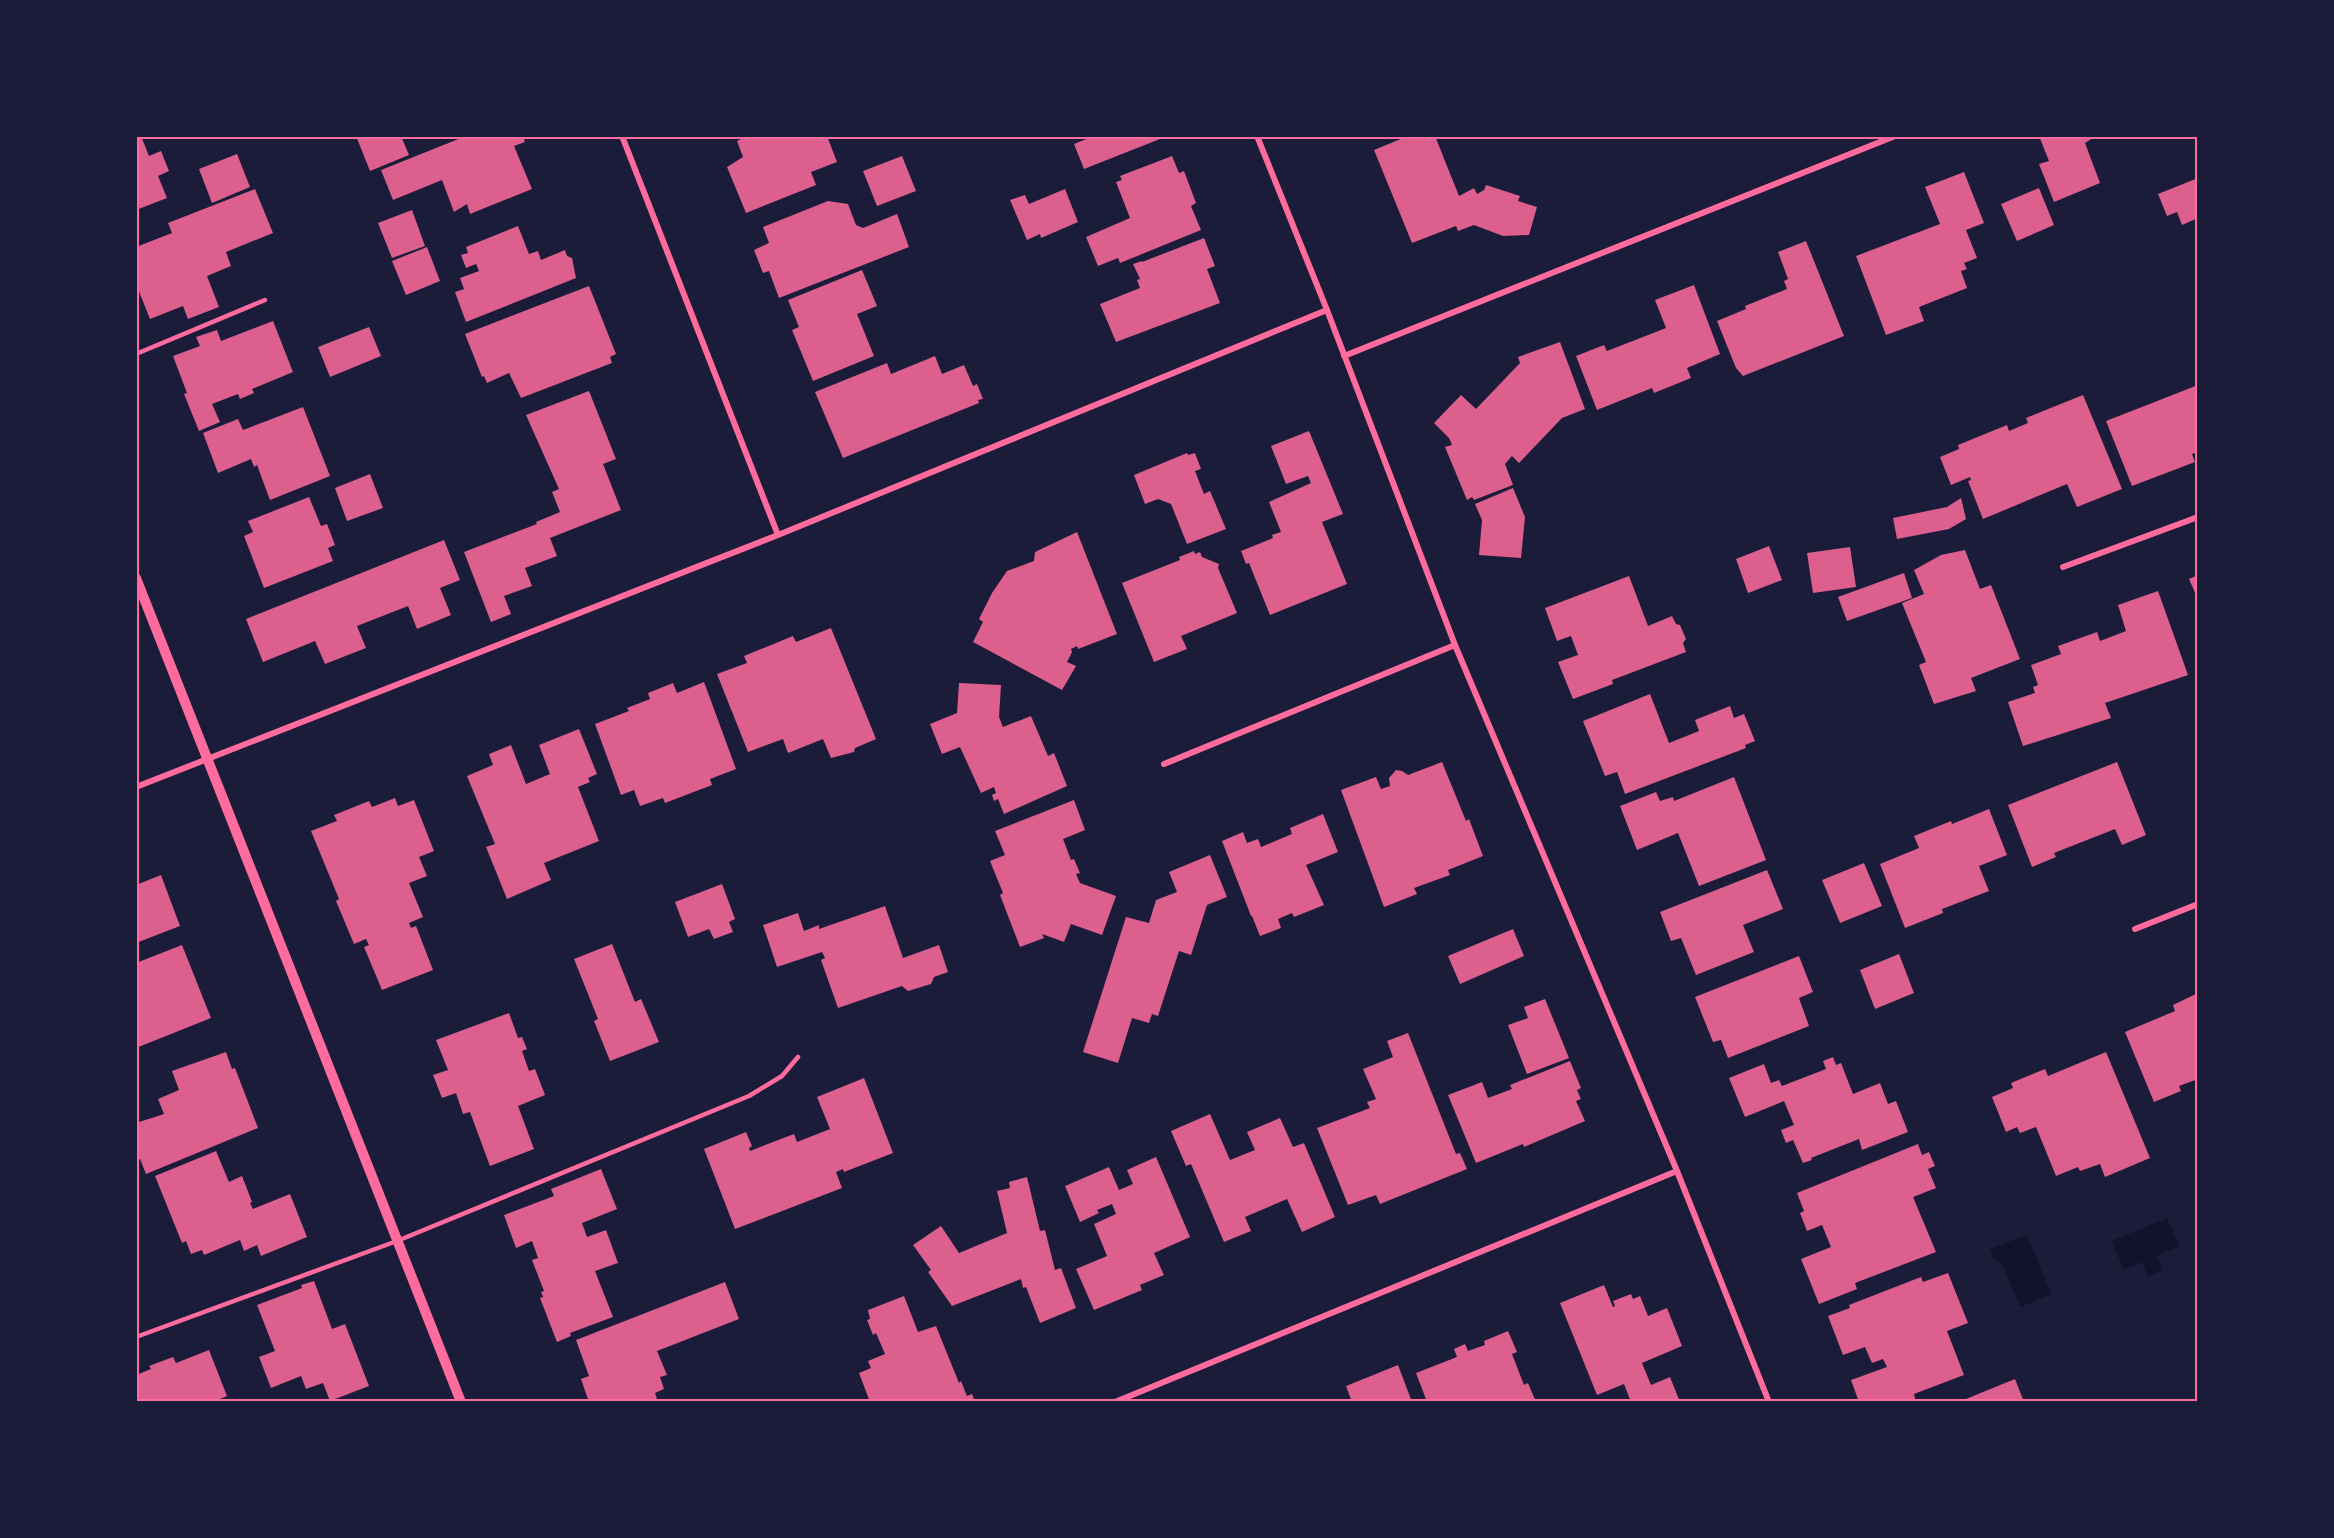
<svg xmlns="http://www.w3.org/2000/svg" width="2334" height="1538" viewBox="0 0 2334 1538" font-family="'Sofia Sans Condensed',sans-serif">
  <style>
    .water { fill: #12122b }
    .building { fill: #dd5f8e }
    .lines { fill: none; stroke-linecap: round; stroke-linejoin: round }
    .service { stroke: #ff6b9d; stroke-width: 4.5 }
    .minor { stroke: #ff6b9d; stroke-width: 6 }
    .tertiary { stroke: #ff6b9d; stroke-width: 10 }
    .neatline { fill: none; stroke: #ff6b9d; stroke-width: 2 }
  </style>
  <rect width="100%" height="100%" fill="#1b1b3a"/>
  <!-- water -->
  <path class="water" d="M2167,1218L2179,1246L2157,1256L2163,1270L2148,1276L2142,1262L2124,1270L2112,1241Z
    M2027,1235L2051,1294L2020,1307L2002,1263L1994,1259L1990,1249Z"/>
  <!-- building -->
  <path class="building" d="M141,136L149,156L161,151L169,171L158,176L167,198L136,210V137Z
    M356,136H401L409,155L370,171Z
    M466,136H523L525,142L514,146L532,189L470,214L467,204L454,212L442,180L393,200L381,170Z
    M747,136H827L837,162L811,172L816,185L746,213L727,167L743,157L737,141Z
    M1094,136H1165V137L1084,169L1074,144Z
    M1408,136H1435L1459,196L1474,188L1477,194L1484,190L1486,185L1520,196L1518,201L1537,207L1529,235L1503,236L1474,225L1458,231L1456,226L1412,243L1374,150Z
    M2039,136H2096L2085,143L2100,183L2054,202L2039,164L2049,161Z
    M237,154L250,187L212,203L199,169Z
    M902,156L916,191L877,206L863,171Z
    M1172,156L1179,173L1184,171L1196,203L1191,206L1201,230L1120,263L1118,258L1098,266L1086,237L1130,218L1116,182L1122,180L1120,176Z
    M1964,172L1984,223L1966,230L1977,258L1964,263L1967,269L1961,271L1967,288L1919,307L1924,321L1886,335L1856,256L1940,224L1925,187Z
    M2198,178V218L2182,225L2177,212L2167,216L2158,194Z
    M2039,188L2054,225L2017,241L2001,204Z
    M255,189L273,233L226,252L231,266L207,276L219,307L188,319L183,306L150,319L136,284V247L172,233L168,223Z
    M1065,189L1078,222L1041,238L1040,234L1027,240L1010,200L1025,195L1029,204Z
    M828,201L848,204L856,225L863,228L897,214L909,247L779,298L769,271L763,273L754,250L769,243L763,227Z
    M412,210L425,246L392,258L378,223Z
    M518,226L529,254L538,251L541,260L565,250L567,256L572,258L576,278L466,322L455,292L464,289L460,278L479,271L476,264L466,268L461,255L468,253L466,247Z
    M1204,238L1215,266L1207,269L1220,303L1116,342L1100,304L1140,288L1137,280L1140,279L1133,264L1142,261V262Z
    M1806,241L1844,336L1743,376L1736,368L1717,321L1746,309L1745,306L1787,289L1784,281L1788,279L1778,252Z
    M427,247L440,281L406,295L392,261Z
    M862,270L877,306L857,314L874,356L813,381L792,330L799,327L788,300Z
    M1694,285L1720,354L1687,368L1691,378L1654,393L1652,388L1597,410L1576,356L1604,345L1607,351L1666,328L1655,300Z
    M589,286L616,354L610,357L612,363L521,398L509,373L487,383L484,376L482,377L465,334Z
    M273,321L293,372L252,389L254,393L240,399L238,394L212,404L220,422L199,431L184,394L187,393L173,356L200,346L196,337L217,330L221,341Z
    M369,327L381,356L330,377L318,347Z
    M1560,342L1585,409L1562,418L1519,463L1512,456L1505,464L1513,485L1474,500L1472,497L1467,500L1445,447L1452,445L1449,438L1434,423L1461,395L1476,409L1520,363L1518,357Z
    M935,356L942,374L964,365L973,386L977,384L983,399L978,400L979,403L843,458L815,392L887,363L891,374Z
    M2198,385V452L2192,454L2195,462L2132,486L2106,421Z
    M589,391L616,459L603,464L621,510L550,538L557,556L525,568L532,586L504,596L511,614L491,622L464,552L537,524L536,522L560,512L552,492L559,489L526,415Z
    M2083,395L2122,489L2077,507L2067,484L1983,519L1968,481L1971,480L1970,477L1951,485L1940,457L1959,449L1958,445L2007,425L2009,431L2028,423L2026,418Z
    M303,407L330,476L270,500L257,465L254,467L251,459L218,473L203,433L238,419L243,430Z
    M1309,431L1343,514L1322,522L1347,584L1270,615L1249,563L1246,564L1241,551L1273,538L1272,535L1281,532L1269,502L1311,483L1308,476L1286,484L1271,446Z
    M1187,453L1188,455L1195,453L1201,469L1195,471L1204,494L1210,491L1226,529L1187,544L1171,504L1158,499L1145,504L1134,475Z
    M370,474L383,508L347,521L335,488Z
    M1513,488L1525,517L1521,558L1479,555L1482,520L1475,504Z
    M309,497L321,526L327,524L335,545L328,548L333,561L264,588L244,536L253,532L248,521Z
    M1961,498L1966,519L1949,529L1897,539L1893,518L1947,507Z
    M1077,532L1117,634L1078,649L1077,646L1071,649L1072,652L1067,662L1076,666L1062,690L973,642L983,622L979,619L992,593L1007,571L1034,561L1035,552Z
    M444,540L460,580L440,588L451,615L417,629L408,606L357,626L366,648L325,664L315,641L263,662L246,619Z
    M1769,546L1782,580L1748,593L1736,559Z
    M1850,547L1856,587L1813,593L1807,553Z
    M1965,550L1980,589L1991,585L2020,659L1971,678L1976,691L1934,704L1919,665L1926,662L1902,603L1924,594L1914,570L1941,555Z
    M1194,551L1195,554L1200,552L1202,557L1219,564L1218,568L1237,613L1181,636L1187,649L1154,662L1122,583L1180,560L1179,557Z
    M1904,573L1912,598L1847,621L1838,597Z
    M2198,575V594L2196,595L2189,579Z
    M1629,576L1648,626L1672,616L1676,624L1680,625L1686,639L1683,643L1686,652L1612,680L1613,684L1573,699L1558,662L1578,655L1571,636L1557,641L1545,608Z
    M2158,591L2188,675L2105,703L2111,718L2023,746L2008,702L2035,693L2033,687L2038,685L2031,665L2061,654L2058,646L2097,632L2100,641L2126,631L2118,605Z
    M831,628L876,739L855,748L854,752L831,758L823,739L788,753L783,739L748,752L717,674L747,663L744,656L793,636L796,642Z
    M704,682L736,769L710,779L712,785L665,803L663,798L640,806L634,790L621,795L595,724L629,711L627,708L650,699L648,693L673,683L677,693Z
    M959,683L1001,685L999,717L1003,727L1031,716L1048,756L1054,753L1067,786L1004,814L998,799L994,801L992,795L996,793L994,787L981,793L960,747L942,754L930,724L957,713Z
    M1650,694L1669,743L1699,731L1695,720L1730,706L1734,718L1744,714L1755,741L1745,745L1746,748L1625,794L1617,772L1605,776L1583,721Z
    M579,729L597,774L588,778L590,782L578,787L599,841L544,863L551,880L507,899L486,847L495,844L467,776L493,765L489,754L511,745L526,784L550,774L539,745Z
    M1442,762L1466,821L1469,819L1483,856L1448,870L1450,875L1414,888L1417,894L1384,907L1341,790L1376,777L1381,789L1390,786L1389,778L1396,770L1402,771L1408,775Z
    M2117,762L2146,835L2122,845L2115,829L2054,853L2056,857L2032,867L2008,805Z
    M1734,777L1766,860L1699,886L1678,833L1637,850L1620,806L1656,792L1660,801L1673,797L1674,801Z
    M395,798L398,806L414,800L434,851L419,857L427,876L409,883L423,917L409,923L411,928L416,926L433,970L382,990L364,947L369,945L366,939L354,944L336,901L339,899L311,831L337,821L334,815L369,801L372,807Z
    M1074,800L1085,830L1063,839L1071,860L1074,859L1080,873L1076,874L1080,883L1116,896L1102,935L1071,924L1064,942L1042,934L1044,938L1020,947L1000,895L1003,893L990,861L1005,855L995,831Z
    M1989,809L2007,855L1979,866L1989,891L1942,909L1943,913L1905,928L1880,864L1919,848L1914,836L1951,821L1952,824Z
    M1323,814L1338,852L1306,865L1324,905L1294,917L1292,913L1278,919L1281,928L1260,936L1252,916H1251L1222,841L1243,832L1247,843L1258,839L1261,847L1292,834L1290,828Z
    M1210,855L1227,897L1207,905L1191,955L1179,951L1158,1016L1152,1014L1149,1023L1132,1018L1118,1063L1083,1052L1126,917L1149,923L1156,900L1177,892L1169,872Z
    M1864,863L1882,906L1840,923L1822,880Z
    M1767,870L1783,909L1743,925L1754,952L1696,975L1681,938L1671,941L1660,912Z
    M161,875L180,926L136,943V885Z
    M722,884L735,919L729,922L733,932L714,939L709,929L688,937L675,902Z
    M885,906L903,958L939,945L948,972L934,977L931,984L908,991L902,986L838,1008L821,960L825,958L822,952L777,967L763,925L798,913L804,931L819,925V929Z
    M1513,929L1524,956L1460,984L1448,956Z
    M612,944L635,1002L641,999L659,1042L610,1061L594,1021L598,1019L574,959Z
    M182,945L211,1018L136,1048V963Z
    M1899,954L1914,993L1875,1009L1860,970Z
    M1799,956L1813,992L1799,998L1809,1026L1728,1058L1721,1040L1713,1042L1695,997Z
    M2198,993V1079L2179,1086L2181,1091L2154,1102L2125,1032L2175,1011L2173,1005Z
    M1545,999L1569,1058L1527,1074L1508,1025L1528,1018L1524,1007Z
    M509,1013L518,1038L522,1037L527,1049L522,1051L529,1071L535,1069L545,1095L518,1106L534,1149L490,1166L470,1112L463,1114L456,1093L442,1098L433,1075L448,1070L436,1040Z
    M1408,1033L1456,1154L1460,1153L1467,1169L1380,1204L1376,1195L1348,1205L1317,1128L1370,1108L1367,1102L1376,1099L1363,1069L1393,1057L1387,1041Z
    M226,1052L232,1069L235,1068L258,1128L146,1174L140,1159L136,1160V1123L164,1114L158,1099L179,1090L172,1071Z
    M2106,1052L2150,1158L2105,1177L2100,1164L2080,1171L2078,1167L2056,1176L2036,1127L2020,1133L2017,1127L2006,1132L1992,1097L2013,1088L2011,1083L2045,1069L2048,1076Z
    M1833,1057L1836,1065L1841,1063L1853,1094L1880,1083L1888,1104L1896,1101L1908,1132L1862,1150L1859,1139L1811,1158L1812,1160L1803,1163L1793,1140L1786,1143L1781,1130L1794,1125L1784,1101L1745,1117L1729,1078L1764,1064L1771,1083L1779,1080L1782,1086L1826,1069L1823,1061Z
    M1570,1061L1581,1088L1577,1090L1581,1099L1576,1101L1585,1121L1524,1147L1523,1144L1476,1163L1448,1095L1482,1082L1488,1098L1512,1089L1510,1085Z
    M864,1078L893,1153L844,1172L843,1169L836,1172L842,1188L735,1229L704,1149L746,1132L752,1146L749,1148L750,1151L794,1134L797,1142L830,1129L817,1097Z
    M1210,1114L1230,1160L1255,1150L1247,1132L1280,1118L1293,1147L1304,1143L1335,1217L1302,1232L1287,1199L1245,1217L1251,1231L1224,1242L1191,1164L1186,1166L1171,1131Z
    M1918,1144L1922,1155L1929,1152L1935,1166L1928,1169L1936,1188L1913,1197L1936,1252L1855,1283L1857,1289L1819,1304L1801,1259L1831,1247L1822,1225L1807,1231L1800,1213L1804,1211L1797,1193Z
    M216,1151L229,1182L242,1176L252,1202L250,1203L253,1209L290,1194L307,1237L261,1256L257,1245L244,1251L240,1240L204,1255L202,1250L191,1254L186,1241L182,1243L155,1176Z
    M1156,1157L1190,1237L1154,1253L1164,1275L1140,1285L1142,1290L1094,1310L1076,1269L1107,1256L1094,1224L1116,1214L1112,1204L1097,1210L1099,1213L1080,1222L1065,1186L1109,1167L1119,1190L1133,1184L1127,1170Z
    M601,1169L617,1209L582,1223L587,1237L606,1230L618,1263L595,1271L613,1317L570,1333L571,1336L557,1342L540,1298L543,1297L541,1292L544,1291L532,1260L538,1258L532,1241L516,1248L504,1215L554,1196L551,1189Z
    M1027,1177L1040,1231L1045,1230L1055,1270L1061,1268L1076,1308L1040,1323L1026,1287L1023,1288L1021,1279L952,1306L928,1272L931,1270L913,1245L941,1226L959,1253L1007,1233L997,1191L1010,1188L1009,1182Z
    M1948,1273L1968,1323L1947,1331L1964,1375L1914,1394L1916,1402H1859L1851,1380L1887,1367L1883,1359L1872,1363L1865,1347L1843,1355L1828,1316L1850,1308L1849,1305L1921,1277L1923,1282Z
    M314,1281L332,1329L345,1324L369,1386L330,1401L323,1383L306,1389L301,1376L271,1388L259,1357L275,1351L257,1305L302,1288L301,1285Z
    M725,1282L739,1319L657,1351L667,1375L660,1377L664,1389L655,1393L658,1402H589L581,1379L589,1376L576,1340Z
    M1604,1285L1613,1307L1615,1306L1613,1301L1631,1294L1633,1299L1640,1296L1648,1316L1667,1308L1682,1346L1642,1363L1651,1385L1670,1377L1680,1402H1631L1624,1384L1597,1395L1560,1303Z
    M904,1296L918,1332L936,1326L959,1383L961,1381L967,1396L972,1394L975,1402H870L859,1373L871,1368L868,1361L885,1354L876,1333L873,1335L867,1320L870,1319L868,1310Z
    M1508,1331L1517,1352L1512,1354L1524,1385L1528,1383L1536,1402H1427L1416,1373L1457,1357L1454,1349L1465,1344L1468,1351L1485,1345L1484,1341Z
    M209,1350L227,1396L213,1402H136V1375L151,1369L149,1366L173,1357L176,1363Z
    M1398,1365L1412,1402H1352L1346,1386Z
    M2015,1379L2024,1402H1961V1401Z"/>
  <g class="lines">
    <!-- service -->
    <path class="service" d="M136,354L265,300
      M136,1337L397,1241L749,1096L782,1076L798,1057"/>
    <!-- minor -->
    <path class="minor" d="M622,136L778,535
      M1257,136L1327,310L1455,645L1677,1171L1769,1402
      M1344,356L1895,136
      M2063,567L2198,517
      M1164,764L1455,645
      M136,787L778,535L1327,310
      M2135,929L2198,904
      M1115,1402L1677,1171"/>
    <!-- tertiary -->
    <path class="tertiary" d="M136,578L461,1402"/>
  </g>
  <!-- border -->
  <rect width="2334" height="1538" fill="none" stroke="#1b1b3a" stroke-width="276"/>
  <rect x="138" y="138" width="2058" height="1262" class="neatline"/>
</svg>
